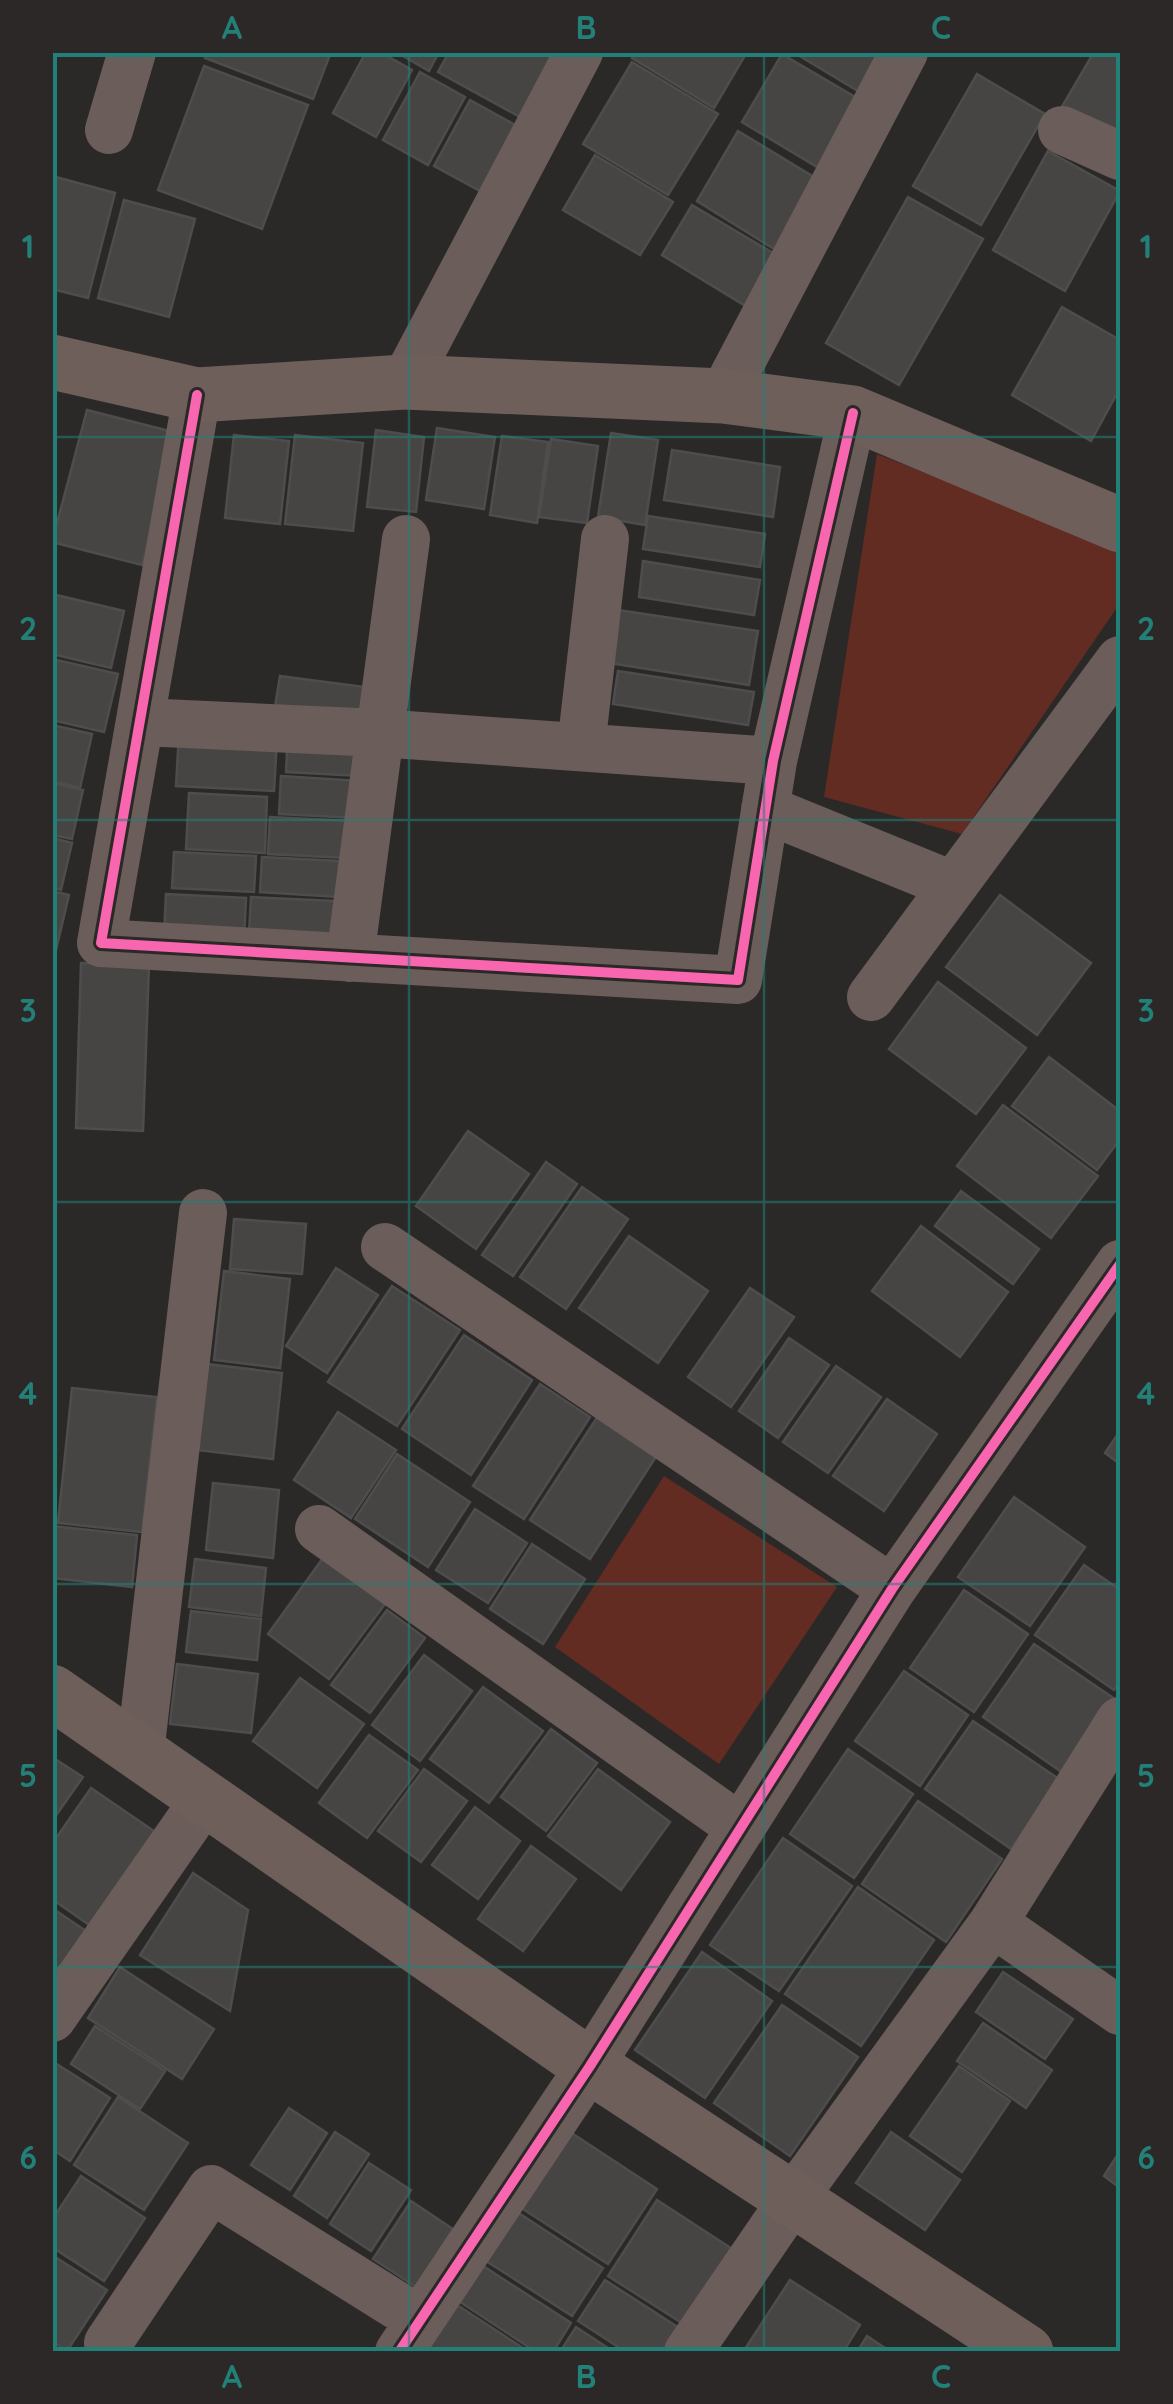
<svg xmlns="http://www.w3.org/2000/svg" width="1173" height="2404" viewBox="0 0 1173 2404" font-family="Quicksand,sans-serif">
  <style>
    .green { fill: #622c22 }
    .building { fill: #464544; stroke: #4e4d4d; stroke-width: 2.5 }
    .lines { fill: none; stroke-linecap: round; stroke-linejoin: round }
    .street { stroke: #6b5d59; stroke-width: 48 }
    .secondary { stroke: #6e5f5b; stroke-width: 55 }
    .cycleway-casing { stroke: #2b2827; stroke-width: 16 }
    .cycleway { stroke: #f766af; stroke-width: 10 }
    .grid { fill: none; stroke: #238079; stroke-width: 2.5; stroke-opacity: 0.55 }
    .neatline { fill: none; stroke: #238079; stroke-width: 4 }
    .grid-label { font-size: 32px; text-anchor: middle; font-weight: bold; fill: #238079 }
  </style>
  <rect width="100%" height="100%" fill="#2a2928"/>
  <!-- green -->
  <path class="green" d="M877,454L1120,550V603L962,834L824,797Z
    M664,1476L837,1587L719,1764L555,1647Z"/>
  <!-- building -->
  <path class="building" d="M207,52H331L313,99L205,58Z
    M366,52H380L412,70L376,137L333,113Z
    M396,52H439L429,71Z
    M449,52H555L520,117L438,72Z
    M635,52H747L714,108L632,58Z
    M793,52H889L863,94Z
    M1094,52H1120V146L1060,110Z
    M782,54L867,104L827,173L742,122Z
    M632,62L718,114L668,195L583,144Z
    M204,66L308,105L262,229L158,190Z
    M420,72L465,97L428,165L383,140Z
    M977,74L1045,114L981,225L913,186Z
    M470,100L517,126L482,192L434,166Z
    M738,131L822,182L779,252L697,201Z
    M1048,151L1120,191L1065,291L993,250Z
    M595,155L673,202L640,255L563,210Z
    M52,176L115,193L88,298L52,289Z
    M908,197L983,239L899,385L826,343Z
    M124,200L195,219L169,317L98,298Z
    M692,205L783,259L752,310L662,255Z
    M1062,307L1120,340V388L1091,441L1012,395Z
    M87,410L177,433L142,565L52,542Z
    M437,428L495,437L484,509L426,500Z
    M376,430L424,437L416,512L367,507Z
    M611,433L658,440L645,525L598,517Z
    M234,435L289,441L280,524L225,518Z
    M295,435L363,443L353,531L285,524Z
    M502,436L548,442L537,523L490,515Z
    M551,439L598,446L587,523L539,517Z
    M672,450L780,467L773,517L664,500Z
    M648,516L765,534L760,567L643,549Z
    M643,561L760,580L754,615L639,597Z
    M52,594L124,611L111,668L52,654Z
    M618,610L758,631L749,685L609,663Z
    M52,659L118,674L104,732L52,720Z
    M618,671L754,692L748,725L613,704Z
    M280,676L365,687L371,718L275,707Z
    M52,725L92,734L80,788L52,781Z
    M179,733L277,739L274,791L176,786Z
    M288,734L363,739L361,776L286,772Z
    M281,776L359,781L357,818L279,814Z
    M52,783L83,790L72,839L52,835Z
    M189,793L267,797L265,853L186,849Z
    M270,817L349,821L347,858L268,854Z
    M52,838L72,843L61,890L52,887Z
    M174,852L256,856L254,892L172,888Z
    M262,857L339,861L338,897L260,892Z
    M52,891L69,895L56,950L52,949Z
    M166,894L246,898L244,940L164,935Z
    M1000,895L1091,963L1037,1035L946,967Z
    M251,897L334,901L332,938L249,934Z
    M81,963L149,965L143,1131L76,1128Z
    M938,982L1026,1048L976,1114L889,1049Z
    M1049,1057L1120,1111V1139L1097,1170L1012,1106Z
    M1003,1105L1098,1176L1051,1238L957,1166Z
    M468,1131L529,1174L476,1249L416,1206Z
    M546,1162L577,1184L513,1276L482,1255Z
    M582,1187L628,1219L566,1309L520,1277Z
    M961,1191L1039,1249L1013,1284L935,1226Z
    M234,1219L306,1224L302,1274L230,1269Z
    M921,1226L1008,1292L960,1357L872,1291Z
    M629,1236L708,1291L658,1363L579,1308Z
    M336,1268L378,1295L327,1373L286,1346Z
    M224,1271L290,1279L280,1368L214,1360Z
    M392,1286L460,1330L397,1426L328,1382Z
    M750,1288L794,1317L731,1407L688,1377Z
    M464,1335L532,1380L471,1475L402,1429Z
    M789,1338L829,1365L778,1438L739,1411Z
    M207,1364L282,1373L273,1459L197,1450Z
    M836,1366L881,1397L828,1473L783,1442Z
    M540,1384L590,1417L524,1519L473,1486Z
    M72,1388L157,1397L142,1532L58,1523Z
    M887,1399L937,1434L884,1511L833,1476Z
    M338,1412L396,1450L351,1518L294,1480Z
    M598,1416L657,1455L590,1559L530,1520Z
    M1120,1431V1464L1105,1453Z
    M397,1454L470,1502L428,1567L355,1519Z
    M213,1483L279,1490L273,1558L206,1550Z
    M1014,1497L1085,1547L1030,1626L958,1577Z
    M475,1509L527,1543L488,1603L436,1570Z
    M52,1526L137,1535L132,1587L52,1578Z
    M532,1544L585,1579L543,1644L490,1609Z
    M323,1558L385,1604L329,1679L268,1634Z
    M195,1559L266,1568L261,1616L189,1607Z
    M1084,1565L1120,1590V1681L1114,1690L1035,1635Z
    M964,1590L1028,1634L974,1712L910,1668Z
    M387,1610L425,1638L370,1713L331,1685Z
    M191,1611L261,1619L257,1660L186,1652Z
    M1034,1644L1115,1699L1063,1773L983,1717Z
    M424,1655L472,1691L420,1761L372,1725Z
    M177,1664L258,1674L251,1733L170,1724Z
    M904,1671L968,1715L920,1786L855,1741Z
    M300,1678L364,1724L317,1788L253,1741Z
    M483,1687L543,1731L489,1803L430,1759Z
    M973,1721L1059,1779L1011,1849L925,1789Z
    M551,1729L597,1763L546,1831L501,1797Z
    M369,1735L418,1770L367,1838L319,1803Z
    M848,1749L913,1794L854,1878L790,1834Z
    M52,1757L83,1777L52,1821Z
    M424,1769L467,1801L421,1862L378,1831Z
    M598,1769L670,1822L621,1890L548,1836Z
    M91,1788L170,1842L105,1936L52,1899V1844Z
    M918,1801L1002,1859L946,1942L862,1884Z
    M475,1807L520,1841L478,1899L432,1865Z
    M783,1838L852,1886L779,1991L710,1945Z
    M531,1846L576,1879L523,1951L478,1919Z
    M193,1873L248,1910L230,2011L140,1955Z
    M858,1887L934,1940L861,2046L785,1994Z
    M52,1908L89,1933L52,1986Z
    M702,1952L772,2001L705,2098L635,2050Z
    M120,1967L214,2029L182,2079L88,2018Z
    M1003,1972L1073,2019L1045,2059L976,2012Z
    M782,2005L858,2057L790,2156L714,2103Z
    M983,2023L1052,2070L1026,2108L957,2061Z
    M95,2026L165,2071L140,2109L71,2064Z
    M52,2061L110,2098L70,2161L52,2149Z
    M959,2066L1010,2101L962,2172L910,2136Z
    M118,2097L188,2143L144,2210L74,2165Z
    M289,2108L327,2133L290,2190L251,2165Z
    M564,2128L657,2189L608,2264L515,2204Z
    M335,2132L369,2154L327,2218L294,2196Z
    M891,2132L960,2180L925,2230L856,2183Z
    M1120,2151V2188L1104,2176Z
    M369,2163L411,2190L371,2251L330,2224Z
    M81,2176L145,2218L104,2281L52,2247V2220Z
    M657,2200L734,2250L685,2325L608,2276Z
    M411,2201L453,2229L416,2287L373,2259Z
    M514,2210L603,2268L572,2316L483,2259Z
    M52,2255L107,2290L67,2351L52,2341Z
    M477,2262L571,2323L553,2352H536L454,2298Z
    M605,2280L679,2328L664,2352H626L578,2321Z
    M790,2280L860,2325L843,2352H743Z
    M454,2303L529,2352H433L425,2347Z
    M576,2327L614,2352H560Z
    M867,2336L891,2352H857Z"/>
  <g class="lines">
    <!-- street -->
    <path class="street" d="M109,130L132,52
      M1062,130L1120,156
      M405,382L579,52
      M197,395L101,943L738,980L773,761L853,413
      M723,396L904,52
      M141,722L379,733L773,761
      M581,747L605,539
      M765,809L952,885
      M350,958L406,539
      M871,997L1120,660
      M385,1247L892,1589
      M319,1529L741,1828
      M140,1753L203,1213
      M993,1923L1120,2011
      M52,2018L188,1823
      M108,2343L211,2189L420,2320
      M399,2352L590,2066L892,1589L1120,1264
      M688,2352L792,2200L993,1923L1120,1721"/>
    <!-- secondary -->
    <path class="secondary" d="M52,362L197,395L405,382L723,396L853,413L1120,525
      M52,1692L590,2066L1026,2352"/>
    <defs>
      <path id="cycleway" d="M197,395L101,943L738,980L773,761L853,413
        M399,2352L590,2066L892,1589L1120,1264"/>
    </defs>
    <!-- cycleway casing -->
    <use href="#cycleway" class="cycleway-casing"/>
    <!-- cycleway -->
    <use href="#cycleway" class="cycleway"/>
  </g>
  <!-- grid -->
  <path class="grid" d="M409,52V2352M764,52V2352M52,437H1120M52,820H1120M52,1202H1120M52,1584H1120M52,1967H1120"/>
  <!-- border -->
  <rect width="1173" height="2404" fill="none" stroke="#2b2827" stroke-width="110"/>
  <rect x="55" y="55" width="1063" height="2294" class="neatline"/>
  <g class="grid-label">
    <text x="232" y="39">A</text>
    <text x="586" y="39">B</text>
    <text x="941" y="39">C</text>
    <text x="28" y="258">1</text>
    <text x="1146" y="258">1</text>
    <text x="28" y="640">2</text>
    <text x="1146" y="640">2</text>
    <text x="28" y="1022">3</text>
    <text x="1146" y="1022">3</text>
    <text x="28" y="1405">4</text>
    <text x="1146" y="1405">4</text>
    <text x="28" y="1787">5</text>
    <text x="1146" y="1787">5</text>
    <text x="28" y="2169">6</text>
    <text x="1146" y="2169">6</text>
    <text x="232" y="2388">A</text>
    <text x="586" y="2388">B</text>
    <text x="941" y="2388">C</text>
  </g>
</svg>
